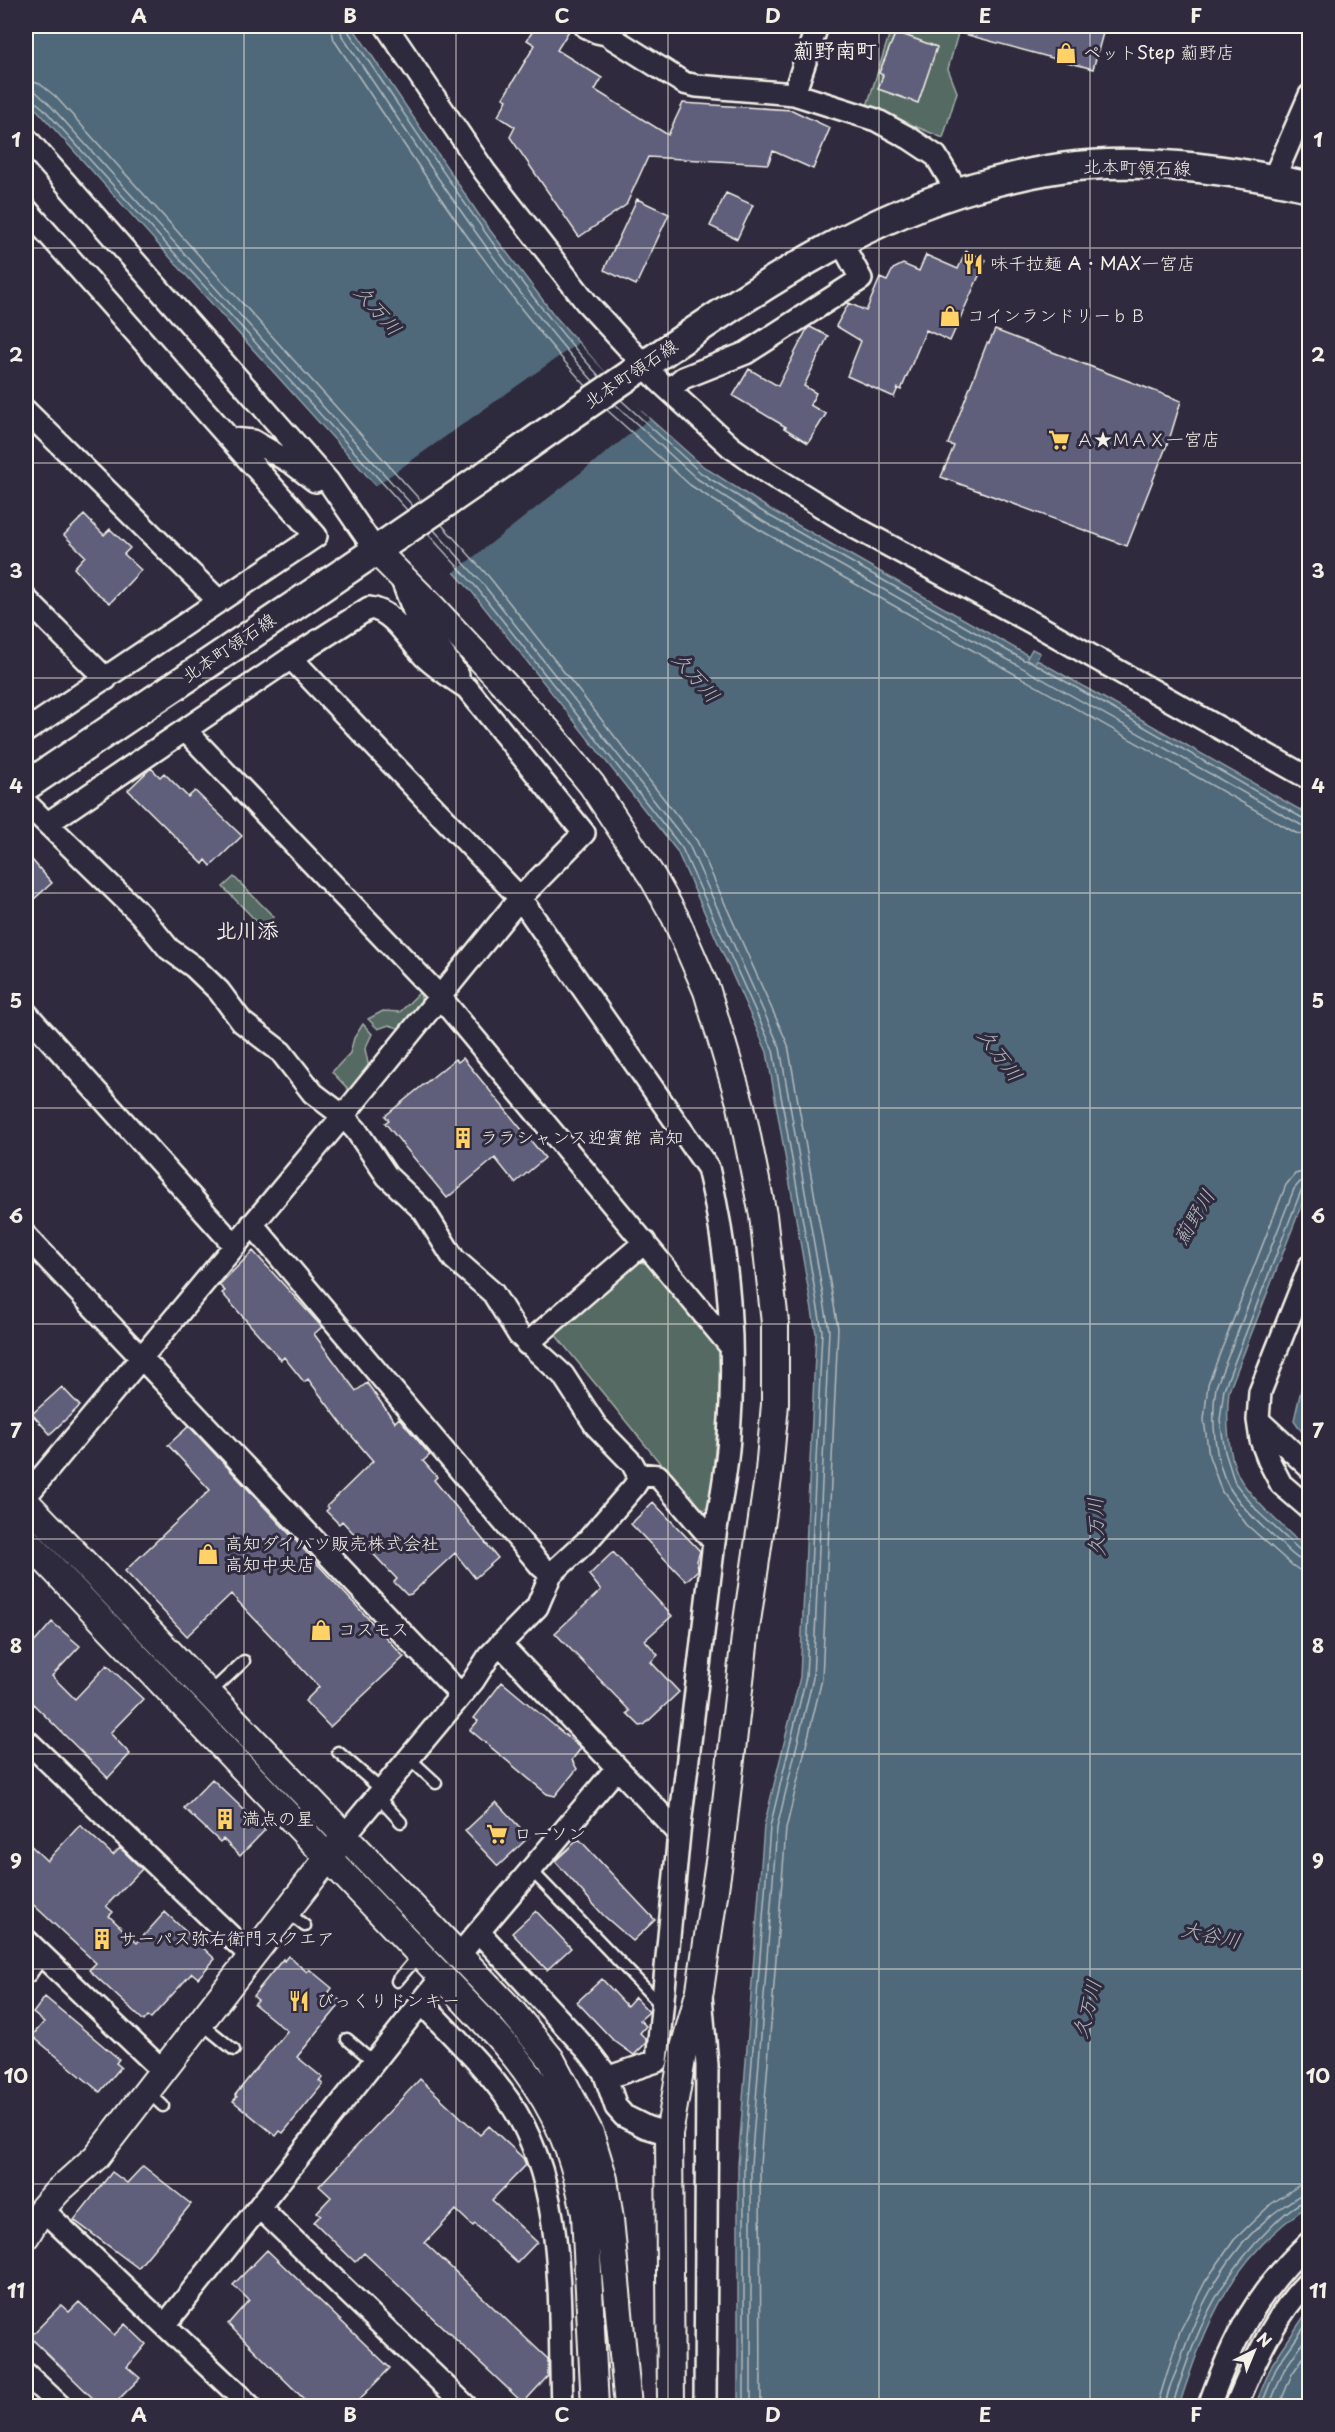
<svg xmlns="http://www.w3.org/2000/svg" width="1335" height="2432" viewBox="0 0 1335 2432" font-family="'Playpen Sans','Klee One',sans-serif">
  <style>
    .green { fill: #556a64; stroke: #a4aea6; stroke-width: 1.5 }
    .water { fill: #50687a; stroke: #929fa6; stroke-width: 1.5 }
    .pier { fill: #2f2a3d }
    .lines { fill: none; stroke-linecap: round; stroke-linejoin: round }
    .shore { stroke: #b2babc; stroke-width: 1.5 }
    .building { fill: #5f5e7c; stroke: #f4f1e8; stroke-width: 1.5 }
    .service-casing { stroke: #f4f1e8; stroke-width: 15 }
    .minor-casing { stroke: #f4f1e8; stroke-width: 26 }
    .tertiary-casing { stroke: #f4f1e8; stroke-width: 30 }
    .secondary-casing { stroke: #f4f1e8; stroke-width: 33 }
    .service { stroke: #2f2a3d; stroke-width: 10 }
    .minor { stroke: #2f2a3d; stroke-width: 21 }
    .tertiary { stroke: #2f2a3d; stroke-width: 26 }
    .secondary { stroke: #2f2a3d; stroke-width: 28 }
    .grid { fill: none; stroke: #f4f1e8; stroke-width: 1.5; stroke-opacity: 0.55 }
    .labels { text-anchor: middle; stroke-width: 6; stroke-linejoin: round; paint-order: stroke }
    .poi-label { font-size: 18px; fill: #f4f1e8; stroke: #2f2a3d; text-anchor: start }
    .street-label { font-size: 18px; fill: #f4f1e8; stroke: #2f2a3d }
    .water-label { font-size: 20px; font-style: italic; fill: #b2babc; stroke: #2f2a3d }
    .quarter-label { font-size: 21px; font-weight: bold; fill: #f4f1e8; stroke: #2f2a3d }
    .neatline { fill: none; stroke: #f4f1e8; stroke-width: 2 }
    .grid-label { font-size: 20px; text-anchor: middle; font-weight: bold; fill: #f4f1e8 }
  </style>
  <rect width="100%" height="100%" fill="#2f2a3d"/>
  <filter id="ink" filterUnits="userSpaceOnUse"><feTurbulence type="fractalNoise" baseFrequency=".0167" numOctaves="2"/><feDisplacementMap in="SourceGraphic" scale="12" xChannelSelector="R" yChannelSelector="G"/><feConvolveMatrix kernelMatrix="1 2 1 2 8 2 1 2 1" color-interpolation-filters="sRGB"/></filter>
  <g filter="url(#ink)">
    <!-- green -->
    <path class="green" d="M892,26H960L948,69L957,92L943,138L867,106Z
      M234,877L274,917L263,928L223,887Z
      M420,992L422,1004L401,1029L389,1025L378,1029L368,1019L383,1011L400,1012Z
      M363,1024L372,1034L365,1049L369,1068L350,1091L332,1072L350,1053L354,1038Z
      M639,1262L649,1264L718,1348L723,1358L710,1508L699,1511L554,1333Z"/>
    <!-- water -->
    <path class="water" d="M26,26H352L483,221L554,315L632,403L704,467L771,510L1027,655V658L1032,649L1040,653L1035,662L1037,660L1309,815V1186L1229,1391C1226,1417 1227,1459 1242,1482C1260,1508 1286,1529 1309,1551V2205C1231,2258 1207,2320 1179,2406H738V2165L764,1826L800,1677L816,1333L767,1052L677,851L472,592L38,111L26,101Z
      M1309,1368V1442L1294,1420L1301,1390Z
      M1309,2309V2406H1255L1272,2364Z"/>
    <!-- pier -->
    <path class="pier" d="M578,343L649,419L452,574L374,487Z"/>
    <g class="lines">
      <!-- shore -->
      <path class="shore" d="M331,26L334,40C414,158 490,280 586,386
        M340,26L342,36C422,153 498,275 593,381
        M347,26L348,31C429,149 504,271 600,377
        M26,80L40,84L55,96L421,501
        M26,89L35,91L48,103L413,506
        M26,97L31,98L43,108L407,510
        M621,400L701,473L768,515L1024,660L1030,661L1304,819L1310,820
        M615,404L696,478L764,522L1301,825L1310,827
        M607,410L690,485L760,530L1296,833L1310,836
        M442,525L490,578L697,841L788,1045L838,1328L822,1679L786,1829L760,2165L761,2406
        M434,530L483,584L689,845L780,1048L829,1330L813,1678L777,1828L751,2165V2406
        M428,534L477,588L682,848L773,1050L822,1331L806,1677L770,1827L744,2165V2406
        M1310,1170L1295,1174L1286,1185L1208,1384L1204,1420L1209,1456L1222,1492L1247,1525L1292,1565L1299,1570L1310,1571
        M1310,1179L1300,1182L1294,1189L1216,1387C1211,1416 1214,1461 1229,1487C1240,1505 1260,1525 1276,1539C1286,1547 1296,1562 1310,1562
        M1310,1187L1301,1191L1224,1389L1220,1420L1225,1452L1235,1483L1259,1513L1303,1553L1310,1555
        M1157,2406L1180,2331L1205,2282L1234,2240L1271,2204L1298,2186L1310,2184
        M1166,2406C1166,2393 1173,2379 1178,2367C1198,2306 1231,2242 1285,2205C1293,2200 1300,2193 1310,2193
        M1173,2406C1175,2395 1180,2382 1184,2371C1204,2312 1227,2270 1272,2226C1281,2217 1296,2202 1310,2200
        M1261,2406L1277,2366L1310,2319
        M1269,2406L1284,2370L1310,2332
        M1279,2406L1292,2374L1310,2348"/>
    </g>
    <!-- building -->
    <path class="building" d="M536,26H572L557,50L602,78L595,90L668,135L683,103L792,110L830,128L813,169L773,151L768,164L648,157L626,205L579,237L510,137L515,127L498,116L507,100L503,98L535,45L527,40Z
      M953,26H1105L1093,69L953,31Z
      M896,32L937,47L918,103L878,89L883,75L879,73Z
      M726,193L753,205L737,239L710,226Z
      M637,199L669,214L636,285L604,270Z
      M966,251L986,260L950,341L926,330L901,390L898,388L894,397L847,376L861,341L836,326L849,303L866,311L880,278L887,281L893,269L903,264L919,271L926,255L958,269Z
      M810,327L828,336L804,386L816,393L810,405L826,414L808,443L784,428L786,427L733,396L749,369L778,386L807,329Z
      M995,330L1181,401L1170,437L1127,546L941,477L954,446L948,444L987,343H989Z
      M84,515L104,535L110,529L130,548L124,554L141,570L110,603L92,589L74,568L85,556L64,535Z
      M151,768L160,777L164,773L188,797L195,791L242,836L211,866L206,860L203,864L128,790Z
      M26,853L52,883L26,906Z
      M463,1058L545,1158L515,1183L495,1158L447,1198L385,1123L389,1120L385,1116L455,1059L458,1062Z
      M253,1251L322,1327L314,1334L356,1391L367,1383L395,1422L399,1418L430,1455L423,1461L437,1477L434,1480L498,1558L475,1578L455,1553L411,1594L407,1595L394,1582L397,1579L342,1521L339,1524L326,1511L329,1508L327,1506L373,1461L345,1428L308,1379L304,1382L284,1357L281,1360L222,1293L225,1291L219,1285Z
      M62,1387L80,1406L50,1434L32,1414Z
      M189,1426L404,1657L330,1727L305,1701L319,1687L231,1594L187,1636L125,1571L210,1490L168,1445Z
      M653,1502L700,1551L697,1561L698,1570L686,1581L631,1524Z
      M613,1552L672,1616L645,1640L658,1655L651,1662L679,1692L644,1725L640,1726L627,1713L630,1711L555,1633L601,1590L589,1575Z
      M52,1622L80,1646L52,1676L75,1699L107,1665L143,1699L110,1733L130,1754L108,1778L26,1697V1652Z
      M502,1682L581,1748L572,1760L577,1769L555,1796L547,1794L470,1730L478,1721L474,1718Z
      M212,1779L265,1830L240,1856L223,1839L220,1842L184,1808Z
      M496,1802L529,1837L498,1866L465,1831Z
      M80,1825L113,1855L120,1848L142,1869L106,1906L113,1912L109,1916L137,1943L165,1912L215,1959L198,1978L192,1973L151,2018L148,2016L144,2021L89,1970L96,1963L26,1898V1841L47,1861Z
      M579,1839L655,1920L633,1941L603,1915L555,1861Z
      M536,1911L571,1948L547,1970L512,1933Z
      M288,1956L307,1972L309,1969L332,1988L329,1992L342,2002L297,2057L323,2078L319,2081L323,2084L283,2133L280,2131L276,2136L233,2101L237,2097L235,2095L287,2031L254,2004L258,2000L253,1996L283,1959L284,1961Z
      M602,1979L627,2006L635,1997L649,2012L640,2020L646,2026L640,2033L646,2039V2043L634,2055L613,2040L577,2002Z
      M45,1997L119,2059L116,2063L121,2067L100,2092L32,2036L44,2022L33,2013Z
      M420,2079L480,2135L489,2126L523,2158L526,2165L492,2200L537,2242L517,2263L475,2224L473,2226L456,2210L425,2243L548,2359V2376L523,2403L364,2253L355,2262L314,2222L321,2215L317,2212L331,2197L319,2186Z
      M143,2166L191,2204L138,2268L74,2220L112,2172L127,2183Z
      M267,2250L390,2368L353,2406H311L228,2324L249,2300L233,2285Z
      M79,2302L114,2335L125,2324L146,2344L127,2367L140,2378L112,2406H101L30,2337L61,2305L69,2312Z"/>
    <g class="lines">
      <defs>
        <path id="service" d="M210,1693L244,1661
          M338,1752L383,1791
          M410,1759L436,1783
          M378,1797L401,1822
          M531,1870L662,2006
          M286,1911L305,1926
          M397,1981L419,1955
          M201,2023L234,2050
          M347,2039L374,2062
          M148,2092L163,2106"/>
        <path id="minor" d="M386,26L485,172L586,302L658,380L731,447L766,472L858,529L1033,623L1310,779
          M585,26L597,32L606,34L684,83L697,86L794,94L876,120L909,138L936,156L958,193
          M794,94L817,26
          M26,138L328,481L376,551
          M1273,180L1310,95
          M26,209L316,536L26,731
          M669,390L683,378L746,353L861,279L840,240
          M26,411L219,601
          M232,439L253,441L293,464L315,481
          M402,580L415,614L458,675
          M26,599L106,679
          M291,658L520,898L708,1168C729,1254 736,1349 729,1437C727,1472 719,1507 714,1542
          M186,731L440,997L731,1347
          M26,803L141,915L169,949L194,967L219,991L242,1022L281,1052L313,1093L343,1116L356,1130L387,1176L424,1211L454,1259L493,1293L519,1335L563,1375L596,1426L632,1463L638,1474L637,1482L633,1488L588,1540L551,1574L537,1607L489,1656L473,1681L345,1835
          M26,1013L234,1245
          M252,1224L541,1566L551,1574
          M26,1236L461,1695
          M1310,1266L1260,1392L1258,1420L1261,1440L1269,1461L1281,1484L1310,1509
          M527,1344L645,1242
          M1258,1420L1310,1468
          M26,1496L343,1116L520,898L584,833L467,688C453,679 438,669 425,657C409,641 393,610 369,608L291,658L48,823
          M500,1644L679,1833
          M26,1740L251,1956
          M479,1932L589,2052L604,2072L616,2107L624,2116L646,2127L669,2134
          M26,1940L164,2072
          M459,1955L617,1768
          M26,1972L39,1953
          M701,1996L707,2065L705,2406
          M421,2002C450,2034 484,2065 509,2101C568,2187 558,2306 562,2406
          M606,2078L657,2061L679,1833L714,1542L658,1476L638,1474
          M259,2207L466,2406
          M42,2209L250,2406
          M165,2325L441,1978
          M26,2374L60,2406
          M1209,2406C1233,2339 1256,2292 1310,2242
          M1236,2406C1254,2362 1275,2314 1310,2280"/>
        <path id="tertiary" d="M376,551L432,607L548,731L592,785L653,878L675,917L707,991L741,1106L763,1215L775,1323V1404L769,1471L746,1628L720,1855L700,1990L684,2048L669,2134L671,2406
          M26,1502L511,2010L551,2059L590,2133L604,2179L610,2219L628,2406
          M26,1540L494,2032C545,2088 572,2138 585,2214L595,2406
          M26,2236L42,2209L58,2191L96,2157L338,1845"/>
        <path id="secondary" d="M26,786C180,682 336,579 489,473C555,426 622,380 689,335C778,275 870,217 975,187C1012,177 1052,167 1090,165C1163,160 1239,171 1310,187"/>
      </defs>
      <!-- service casing -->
      <use href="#service" class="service-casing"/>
      <!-- minor casing -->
      <use href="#minor" class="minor-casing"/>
      <!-- tertiary casing -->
      <use href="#tertiary" class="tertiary-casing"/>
      <!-- secondary casing -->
      <use href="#secondary" class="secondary-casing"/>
      <!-- service -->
      <use href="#service" class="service"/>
      <!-- minor -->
      <use href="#minor" class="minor"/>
      <!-- tertiary -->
      <use href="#tertiary" class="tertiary"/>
      <!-- secondary -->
      <use href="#secondary" class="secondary"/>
    </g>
  </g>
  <!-- grid -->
  <path class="grid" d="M244,26V2406M456,26V2406M668,26V2406M879,26V2406M1090,26V2406M26,248H1310M26,463H1310M26,678H1310M26,893H1310M26,1108H1310M26,1324H1310M26,1539H1310M26,1754H1310M26,1969H1310M26,2184H1310"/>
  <!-- icons -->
  <defs>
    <symbol id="shop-bare" viewBox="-9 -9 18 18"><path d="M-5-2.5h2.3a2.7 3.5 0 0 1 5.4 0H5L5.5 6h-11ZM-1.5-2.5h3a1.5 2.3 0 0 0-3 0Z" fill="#ffd166" stroke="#2f2a3d" stroke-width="2.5" paint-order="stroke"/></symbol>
    <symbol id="restaurant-bare" viewBox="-9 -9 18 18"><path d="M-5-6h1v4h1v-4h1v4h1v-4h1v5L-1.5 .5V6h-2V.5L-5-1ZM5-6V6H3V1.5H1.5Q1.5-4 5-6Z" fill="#ffd166" stroke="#2f2a3d" stroke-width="2.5" paint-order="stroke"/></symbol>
    <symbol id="supermarket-bare" viewBox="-9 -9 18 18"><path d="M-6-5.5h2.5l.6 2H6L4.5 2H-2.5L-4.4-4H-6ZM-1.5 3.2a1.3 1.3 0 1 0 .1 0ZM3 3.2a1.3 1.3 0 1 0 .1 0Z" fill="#ffd166" stroke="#2f2a3d" stroke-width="2.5" paint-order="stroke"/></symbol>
    <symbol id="building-bare" viewBox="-9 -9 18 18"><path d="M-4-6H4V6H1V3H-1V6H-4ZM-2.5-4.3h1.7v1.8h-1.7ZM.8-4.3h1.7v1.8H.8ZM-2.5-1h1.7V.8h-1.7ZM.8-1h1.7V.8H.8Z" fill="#ffd166" stroke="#2f2a3d" stroke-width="2.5" paint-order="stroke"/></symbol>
  </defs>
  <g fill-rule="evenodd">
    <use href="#shop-bare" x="1051" y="38" width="30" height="30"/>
    <use href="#restaurant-bare" x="958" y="249" width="30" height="30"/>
    <use href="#shop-bare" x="935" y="301" width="30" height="30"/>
    <use href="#supermarket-bare" x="1044" y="425" width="30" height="30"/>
    <use href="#building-bare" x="448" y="1123" width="30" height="30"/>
    <use href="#shop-bare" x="193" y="1539" width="30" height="30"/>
    <use href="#shop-bare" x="306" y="1615" width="30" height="30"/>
    <use href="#building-bare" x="210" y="1804" width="30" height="30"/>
    <use href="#supermarket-bare" x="482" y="1819" width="30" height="30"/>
    <use href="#building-bare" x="87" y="1924" width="30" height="30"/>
    <use href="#restaurant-bare" x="284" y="1986" width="30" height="30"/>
  </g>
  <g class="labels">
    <!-- poi labels -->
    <g class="poi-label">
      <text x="1083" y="59">ペットStep 薊野店</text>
      <text x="990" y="270">味千拉麺 A・MAX一宮店</text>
      <text x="967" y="322">コインランドリーｂＢ</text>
      <text x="1076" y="446">Ａ★ＭＡＸ一宮店</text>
      <text x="480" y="1144">ララシャンス迎賓館 高知</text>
      <text x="225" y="1550">高知ダイハツ販売株式会社<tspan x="225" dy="21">高知中央店</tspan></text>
      <text x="338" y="1636">コスモス</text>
      <text x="242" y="1825">満点の星</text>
      <text x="514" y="1840">ローソン</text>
      <text x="119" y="1945">サーパス弥右衛門スクエア</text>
      <text x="316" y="2007">びっくりドンキー</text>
    </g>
    <!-- street labels -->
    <g class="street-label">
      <text transform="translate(1137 168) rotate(1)" y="6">北本町領石線</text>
      <text transform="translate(631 374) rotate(-34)" y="6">北本町領石線</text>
      <text transform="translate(229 648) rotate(-34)" y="6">北本町領石線</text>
    </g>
    <!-- water labels -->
    <g class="water-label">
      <text transform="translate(378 310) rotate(49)" y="7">久万川</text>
      <text transform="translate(696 677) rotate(49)" y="7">久万川</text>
      <text transform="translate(1000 1055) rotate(54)" y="7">久万川</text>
      <text transform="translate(1194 1217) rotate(-59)" y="7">薊野川</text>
      <text transform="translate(1096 1527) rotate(-92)" y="7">久万川</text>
      <text transform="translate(1211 1935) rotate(12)" y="7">大谷川</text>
      <text transform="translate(1087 2009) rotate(-75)" y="7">久万川</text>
    </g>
    <!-- quarter labels -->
    <g class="quarter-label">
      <text x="835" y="58">薊野南町</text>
      <text x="247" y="938">北川添</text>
    </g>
  </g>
  <!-- margin -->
  <rect width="1335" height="2432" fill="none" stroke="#2f2a3d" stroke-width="66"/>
  <!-- north arrow -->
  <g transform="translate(1254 2351) rotate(43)" stroke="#2f2a3d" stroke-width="4.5" paint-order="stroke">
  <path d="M0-4.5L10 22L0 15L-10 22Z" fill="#f4f1e8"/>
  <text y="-9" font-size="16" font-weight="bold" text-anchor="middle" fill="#f4f1e8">N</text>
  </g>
  <rect x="33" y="33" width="1269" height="2366" class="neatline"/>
  <g class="grid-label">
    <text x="139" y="23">A</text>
    <text x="350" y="23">B</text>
    <text x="562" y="23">C</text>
    <text x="773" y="23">D</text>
    <text x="985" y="23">E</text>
    <text x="1196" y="23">F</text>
    <text x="16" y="147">1</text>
    <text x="1318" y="147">1</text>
    <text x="16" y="362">2</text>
    <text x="1318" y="362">2</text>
    <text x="16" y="578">3</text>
    <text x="1318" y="578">3</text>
    <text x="16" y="793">4</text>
    <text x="1318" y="793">4</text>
    <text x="16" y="1008">5</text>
    <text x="1318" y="1008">5</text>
    <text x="16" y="1223">6</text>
    <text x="1318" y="1223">6</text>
    <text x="16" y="1438">7</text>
    <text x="1318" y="1438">7</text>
    <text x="16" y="1653">8</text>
    <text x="1318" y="1653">8</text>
    <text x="16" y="1868">9</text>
    <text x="1318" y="1868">9</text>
    <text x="16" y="2083">10</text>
    <text x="1318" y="2083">10</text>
    <text x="16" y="2298">11</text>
    <text x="1318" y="2298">11</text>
    <text x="139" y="2422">A</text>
    <text x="350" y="2422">B</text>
    <text x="562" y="2422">C</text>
    <text x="773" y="2422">D</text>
    <text x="985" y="2422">E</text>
    <text x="1196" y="2422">F</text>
  </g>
</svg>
